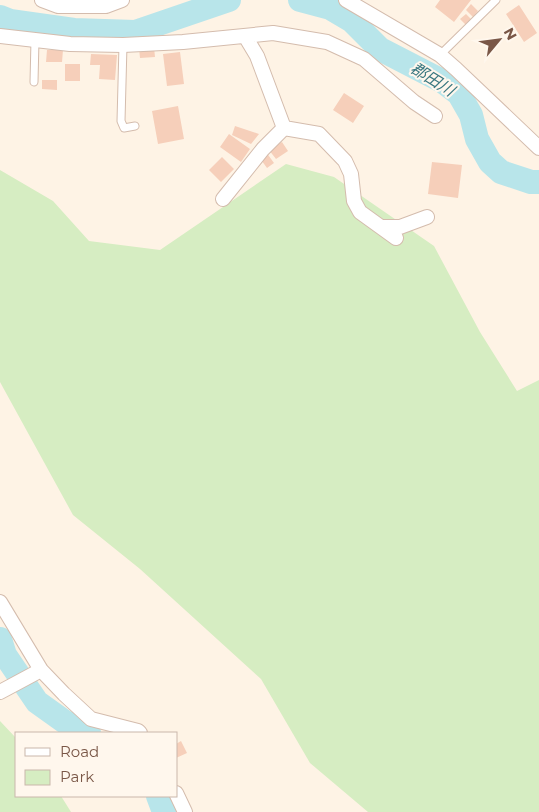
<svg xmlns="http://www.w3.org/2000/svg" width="539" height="812" viewBox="0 0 539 812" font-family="Montserrat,'Noto Sans JP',sans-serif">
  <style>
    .green { fill: #d6edc2 }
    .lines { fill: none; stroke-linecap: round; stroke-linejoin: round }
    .river { stroke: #b8e5ea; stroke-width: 24 }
    .building { fill: #f6cfba }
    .service-casing { stroke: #d4bcad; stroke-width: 9 }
    .minor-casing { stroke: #d4bcad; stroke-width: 16 }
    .service { stroke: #fff; stroke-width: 7 }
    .minor { stroke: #fff; stroke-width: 14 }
    .labels { text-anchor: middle; stroke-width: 4; stroke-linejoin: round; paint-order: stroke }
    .water-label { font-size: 16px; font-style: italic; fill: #3a7880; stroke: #fff7ed }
  </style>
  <rect width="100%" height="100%" fill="#fef3e5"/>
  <!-- green -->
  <path class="green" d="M286,164L334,177L434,246L480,332L517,391L539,380V812H368L310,763L261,679L140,569L73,515L0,382V170L53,201L89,241L160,250Z
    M0,721L16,738V796H61L71,812H0Z"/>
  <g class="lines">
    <!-- river -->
    <path class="river" d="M300,0L330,8L352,21L380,49L442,81L459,94L471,115L477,139L490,162L501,172L531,182H539
      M0,17L10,21L74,30L135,32L229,0
      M0,639L5,655L37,702L65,722L89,733
      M158,796L164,812"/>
  </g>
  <!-- building -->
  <path class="building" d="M440,0H471L454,22L435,7Z
    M471,4L478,11L473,17L466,10Z
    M519,5L537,33L524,42L506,14Z
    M466,14L471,19L466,25L460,19Z
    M154,47L155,57L140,58L139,48Z
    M47,50H63L62,62H46Z
    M180,52L184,84L167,86L163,54Z
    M91,54L117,55L115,80L99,79L100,65H90Z
    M65,64H80V81H65Z
    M42,80H57V90L42,89Z
    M344,93L364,106L353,123L333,110Z
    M178,106L184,139L158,144L152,111Z
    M235,126L259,134L251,144L232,135Z
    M229,134L250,149L241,162L220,147Z
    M282,142L288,151L276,159L269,150Z
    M266,152L274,163L267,168L259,157Z
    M222,157L234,169L221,182L209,170Z
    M432,162L462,165L458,198L428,194Z
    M181,741L187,753L176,758V744Z"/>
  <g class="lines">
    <defs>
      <path id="service" d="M123,45L121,121L124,128L135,126
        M440,55L496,0
        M34,82L35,40"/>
      <path id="minor" d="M42,0L58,6H106L122,0
        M346,0L440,55L456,69L539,148
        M0,36L70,44L123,45L183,42L273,33L327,42L364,59L414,102L435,116
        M284,128L319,134L345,161L351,174L354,201L360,212L396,238
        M223,199L263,149L284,128L257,56L245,36
        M381,227H400L427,217
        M0,602L41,670L64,694L91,719L138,731L140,733
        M0,692L41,670
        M176,793L185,812"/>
    </defs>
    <!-- service casing -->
    <use href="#service" class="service-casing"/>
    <!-- minor casing -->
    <use href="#minor" class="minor-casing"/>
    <!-- service -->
    <use href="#service" class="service"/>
    <!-- minor -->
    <use href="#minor" class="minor"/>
  </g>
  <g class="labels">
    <!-- water labels -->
    <g class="water-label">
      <text transform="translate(433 79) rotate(32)" y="6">郡田川</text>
    </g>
  </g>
  <!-- legend -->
  <rect x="15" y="732" width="162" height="65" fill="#fff7ed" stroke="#cab7ab"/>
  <rect x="25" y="748" width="25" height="8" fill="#ffffff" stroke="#cab7ab"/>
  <text x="60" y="757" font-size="15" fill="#7a5747">Road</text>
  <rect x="25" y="770" width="25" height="15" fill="#d6edc2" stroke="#cab7ab"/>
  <text x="60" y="782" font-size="15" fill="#7a5747">Park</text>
  <!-- north arrow -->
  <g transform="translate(499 40) rotate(61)" stroke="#fff7ed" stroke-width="4" paint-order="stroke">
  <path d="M0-4L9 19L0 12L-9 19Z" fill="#7a5747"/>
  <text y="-8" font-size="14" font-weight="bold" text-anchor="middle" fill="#7a5747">N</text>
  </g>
</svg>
